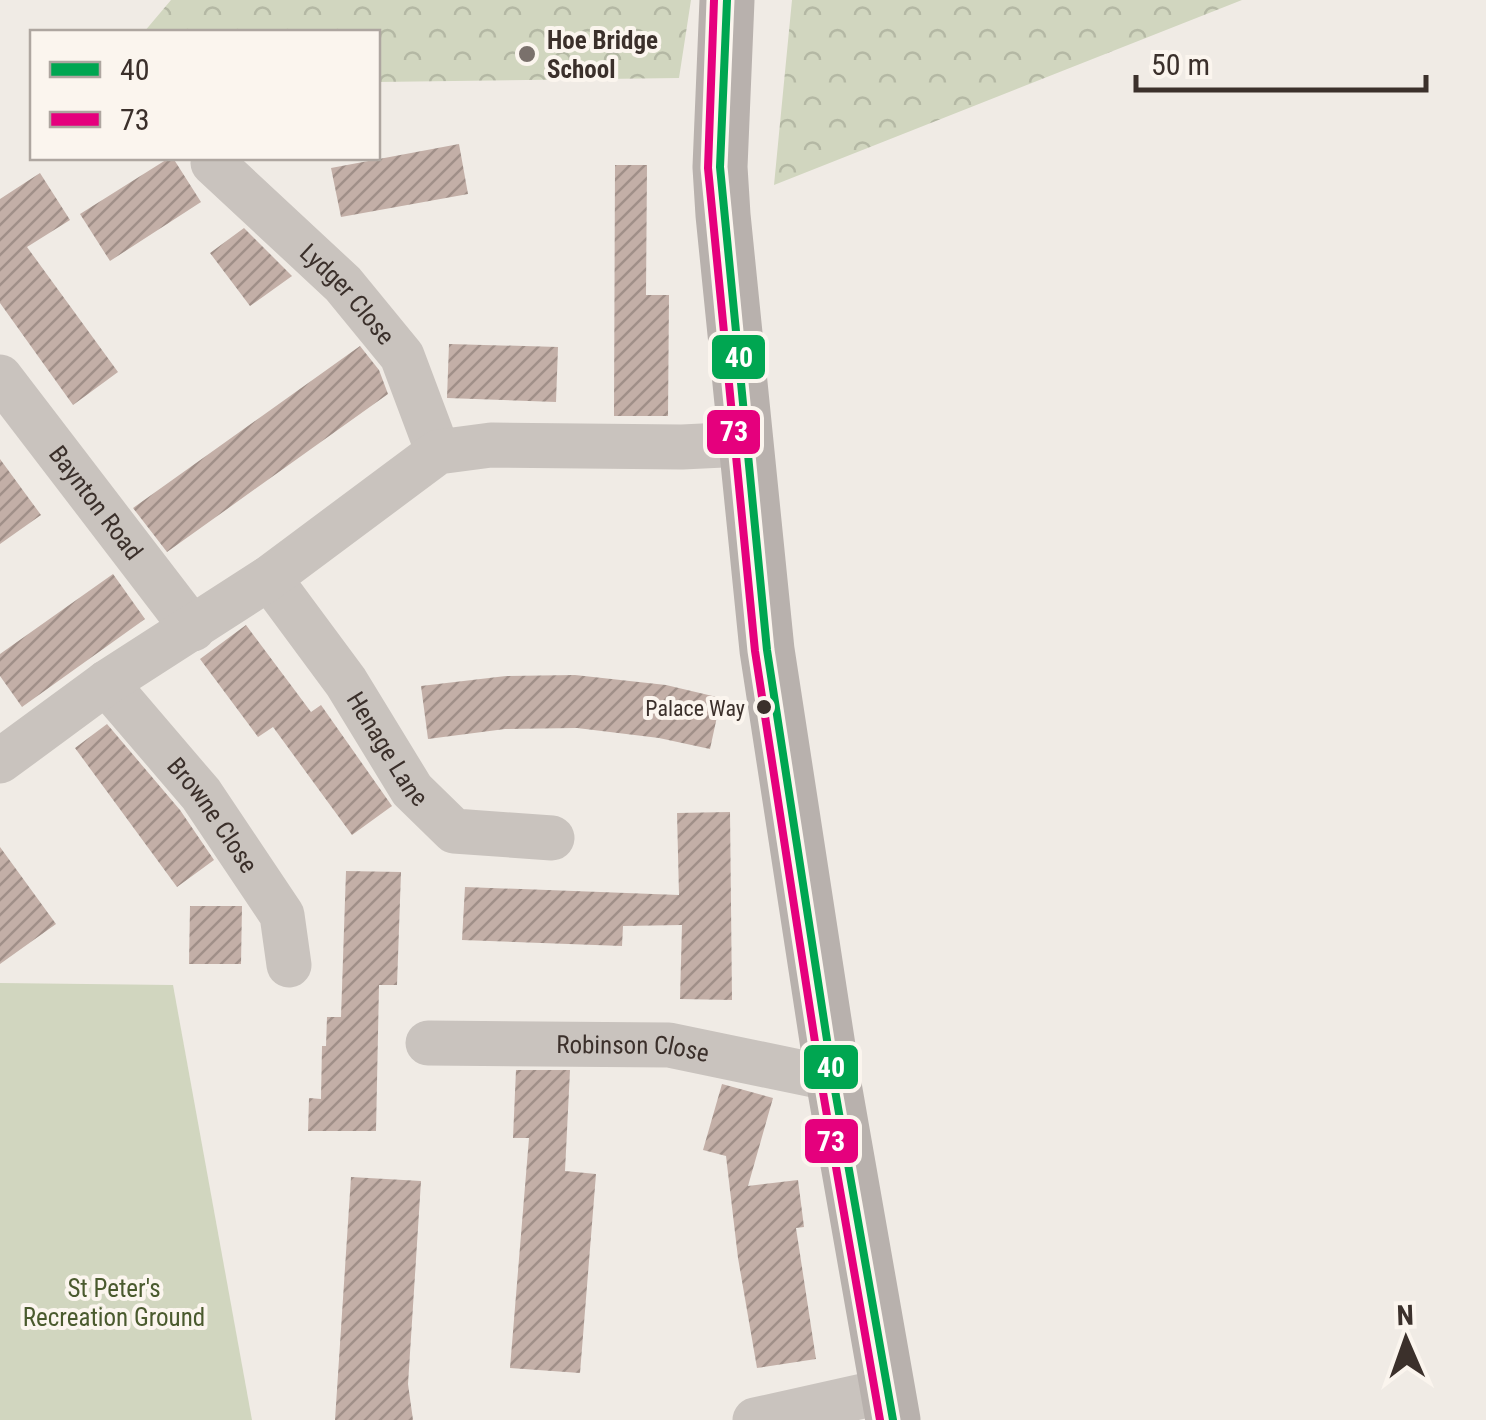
<svg xmlns="http://www.w3.org/2000/svg" width="1486" height="1420" viewBox="0 0 1486 1420" font-family="'Roboto Condensed',sans-serif">
  <style>
    .forest { fill: url(#forest-crowns) }
    .park { fill: #d1d6bf }
    .building { fill: url(#building-hatch) }
    .lines { fill: none; stroke-linecap: round; stroke-linejoin: round }
    .minor { stroke: #c9c3be; stroke-width: 45 }
    .major { stroke: #b8b1ad; stroke-width: 55 }
    .bus-1-casing { stroke: #fbf5ee; stroke-width: 15 }
    .bus-2-casing { stroke: #fbf5ee; stroke-width: 15 }
    .bus-1 { stroke: #00a651; stroke-width: 8 }
    .bus-2 { stroke: #e5007d; stroke-width: 8 }
    .poi-dot { fill: #7a716c; stroke: #fbf5ee; stroke-width: 4 }
    .bus-dot { fill: #3b302b; stroke: #fbf5ee; stroke-width: 4 }
    .labels { text-anchor: middle; stroke-width: 8; stroke-linejoin: round; paint-order: stroke }
    .bus-label { font-size: 22px; fill: #3b302b; stroke: #fbf5ee; text-anchor: end }
    .poi-label { font-size: 25px; font-weight: bold; fill: #3b302b; stroke: #fbf5ee; text-anchor: start }
    .street-label { font-size: 25px; fill: #3b302b; stroke: #fbf5ee }
    .park-label { font-size: 25px; fill: #4a5a2e; stroke: #fbf5ee }
    .line-badge { stroke: #fbf5ee; stroke-width: 4 }
    .badge-label { font-size: 28px; text-anchor: middle; font-weight: bold; fill: #fff }
  </style>
  <defs>
    <pattern id="forest-crowns" width="20" height="18" patternUnits="userSpaceOnUse" patternTransform="scale(2.5)"><rect width="20" height="18" fill="#d1d6bf"/><path d="M2 6a3 3 0 1 1 6 0M12 15a3 3 0 1 1 6 0" fill="none" stroke="#b4b8a4"/></pattern>
    <pattern id="building-hatch" width="6" height="6" patternUnits="userSpaceOnUse" patternTransform="scale(2.5)"><rect width="6" height="6" fill="#c3afa7"/><path d="M-1 1l2-2M0 6l6-6M5 7l2-2" fill="none" stroke="#a08f88"/></pattern>
  </defs>
  <rect width="100%" height="100%" fill="#f0ebe5"/>
  <!-- forest -->
  <path class="forest" d="M171,0H691L679,78L378,82V32H144Z
    M792,0H1242L774,185Z"/>
  <!-- park -->
  <path class="park" d="M0,983L173,985L252,1420H0Z"/>
  <!-- building -->
  <path class="building" d="M459,144L468,194L341,217L331,168Z
    M169,158H173L201,202L110,261L80,214Z
    M615,165H647L646,295H669L668,416H614Z
    M40,173L70,220L27,247L118,372L73,405L0,303V199Z
    M244,228L292,276L250,306L210,253Z
    M449,344L558,347L556,402L447,398Z
    M360,346L379,370L388,394L167,552L133,508Z
    M0,459L41,515L0,544Z
    M113,574L145,619L22,707L0,676V654Z
    M246,625L311,712L321,705L392,806L352,835L273,727L258,737L200,659Z
    M575,675L666,685L721,698L710,749L659,738L577,728L505,729L428,739L421,686L506,676Z
    M107,724L180,810L214,860L177,887L75,748Z
    M730,812L732,1000L680,999L682,925L623,926L622,946L462,940L465,887L679,895L677,813Z
    M0,847L56,924L0,964Z
    M346,871L401,872L397,985H379L376,1131H308L309,1098L321,1099L322,1046H326L327,1017H341Z
    M190,906H242L241,964H189Z
    M516,1070H570L565,1171L596,1174L580,1373L510,1368L529,1138H513Z
    M722,1084L773,1098L748,1186L798,1180L804,1227L796,1228L816,1359L757,1368L738,1258L726,1156L703,1150Z
    M351,1177L421,1181L408,1384L413,1420H335Z"/>
  <g class="lines">
    <!-- minor -->
    <g class="minor">
      <path id="s1" d="M213,163L343,284L402,356L438,452"/>
      <path id="s2" d="M0,377L193,629"/>
      <path id="s3" d="M269,578L346,682L412,790L454,831L552,838"/>
      <path id="s4" d="M106,683L201,794L282,915L289,965"/>
      <path d="M0,761L106,683L269,578L438,452L491,445L682,447L744,444"/>
      <path id="s5" d="M428,1043L669,1045L833,1079"/>
      <path d="M755,1420L890,1390"/>
    </g>
    <!-- major -->
    <path class="major" d="M727,0L720,167L723,215L767,650L833,1079L893,1420"/>
    <defs>
      <path id="bus-1" d="M727,0L720,167L767,650L833,1079L893,1420"/>
      <path id="bus-2" d="M714,0L708,168L755,651L821,1081L880,1420"/>
    </defs>
    <!-- bus-1 casing -->
    <use href="#bus-1" class="bus-1-casing"/>
    <!-- bus-2 casing -->
    <use href="#bus-2" class="bus-2-casing"/>
    <!-- bus-1 -->
    <use href="#bus-1" class="bus-1"/>
    <!-- bus-2 -->
    <use href="#bus-2" class="bus-2"/>
  </g>
  <!-- markers -->
  <circle class="poi-dot" cx="527" cy="54" r="10"/>
  <circle class="bus-dot" cx="764" cy="707" r="9"/>
  <g class="labels">
    <!-- bus labels -->
    <g class="bus-label">
      <text x="745" y="716">Palace Way</text>
    </g>
    <!-- poi labels -->
    <g class="poi-label">
      <text x="547" y="49">Hoe Bridge<tspan x="547" dy="29">School</tspan></text>
    </g>
    <!-- street labels -->
    <g class="street-label">
      <text dy="9" stroke="none"><textPath href="#s1" startOffset="188">Lydger Close</textPath></text>
      <text dy="9" stroke="none"><textPath href="#s2" startOffset="158">Baynton Road</textPath></text>
      <text dy="9" stroke="none"><textPath href="#s3" startOffset="208">Henage Lane</textPath></text>
      <text dy="9" stroke="none"><textPath href="#s4" startOffset="170">Browne Close</textPath></text>
      <text dy="9" stroke="none"><textPath href="#s5" startOffset="205">Robinson Close</textPath></text>
    </g>
    <!-- park labels -->
    <g class="park-label">
      <text x="114" y="1297">St Peter's<tspan x="114" dy="29">Recreation Ground</tspan></text>
    </g>
  </g>
  <g class="line-badge">
    <rect x="710" y="333" width="57" height="48" rx="10" fill="#00a651"/>
    <rect x="705" y="408" width="57" height="48" rx="10" fill="#e5007d"/>
    <rect x="802" y="1043" width="58" height="48" rx="10" fill="#00a651"/>
    <rect x="803" y="1117" width="57" height="48" rx="10" fill="#e5007d"/>
  </g>
  <g class="badge-label">
    <text x="739" y="367">40</text>
    <text x="734" y="441">73</text>
    <text x="831" y="1077">40</text>
    <text x="831" y="1151">73</text>
  </g>
  <!-- legend -->
  <rect x="30" y="30" width="350" height="130" fill="#fbf5ee" stroke="#aea6a0" stroke-width="2.5"/>
  <rect x="50" y="62" width="50" height="15" fill="#00a651" stroke="#aea6a0" stroke-width="2.5"/>
  <text x="120" y="80" font-size="30" fill="#3b302b">40</text>
  <rect x="50" y="112" width="50" height="15" fill="#e5007d" stroke="#aea6a0" stroke-width="2.5"/>
  <text x="120" y="130" font-size="30" fill="#3b302b">73</text>
  <!-- north arrow -->
  <g transform="translate(1406 1340) rotate(358)" stroke="#fbf5ee" stroke-width="8" paint-order="stroke">
  <path d="M0-8L18 38L0 25L-18 38Z" fill="#3b302b"/>
  <text y="-15" font-size="28" font-weight="bold" text-anchor="middle" fill="#3b302b">N</text>
  </g>
  <!-- scale -->
  <path d="M1136 75v15h290v-15" fill="none" stroke="#3b302b" stroke-width="5"/>
  <text x="1151" y="75" font-size="30" fill="#3b302b" stroke="#fbf5ee" stroke-width="8" paint-order="stroke">50 m</text>
</svg>
